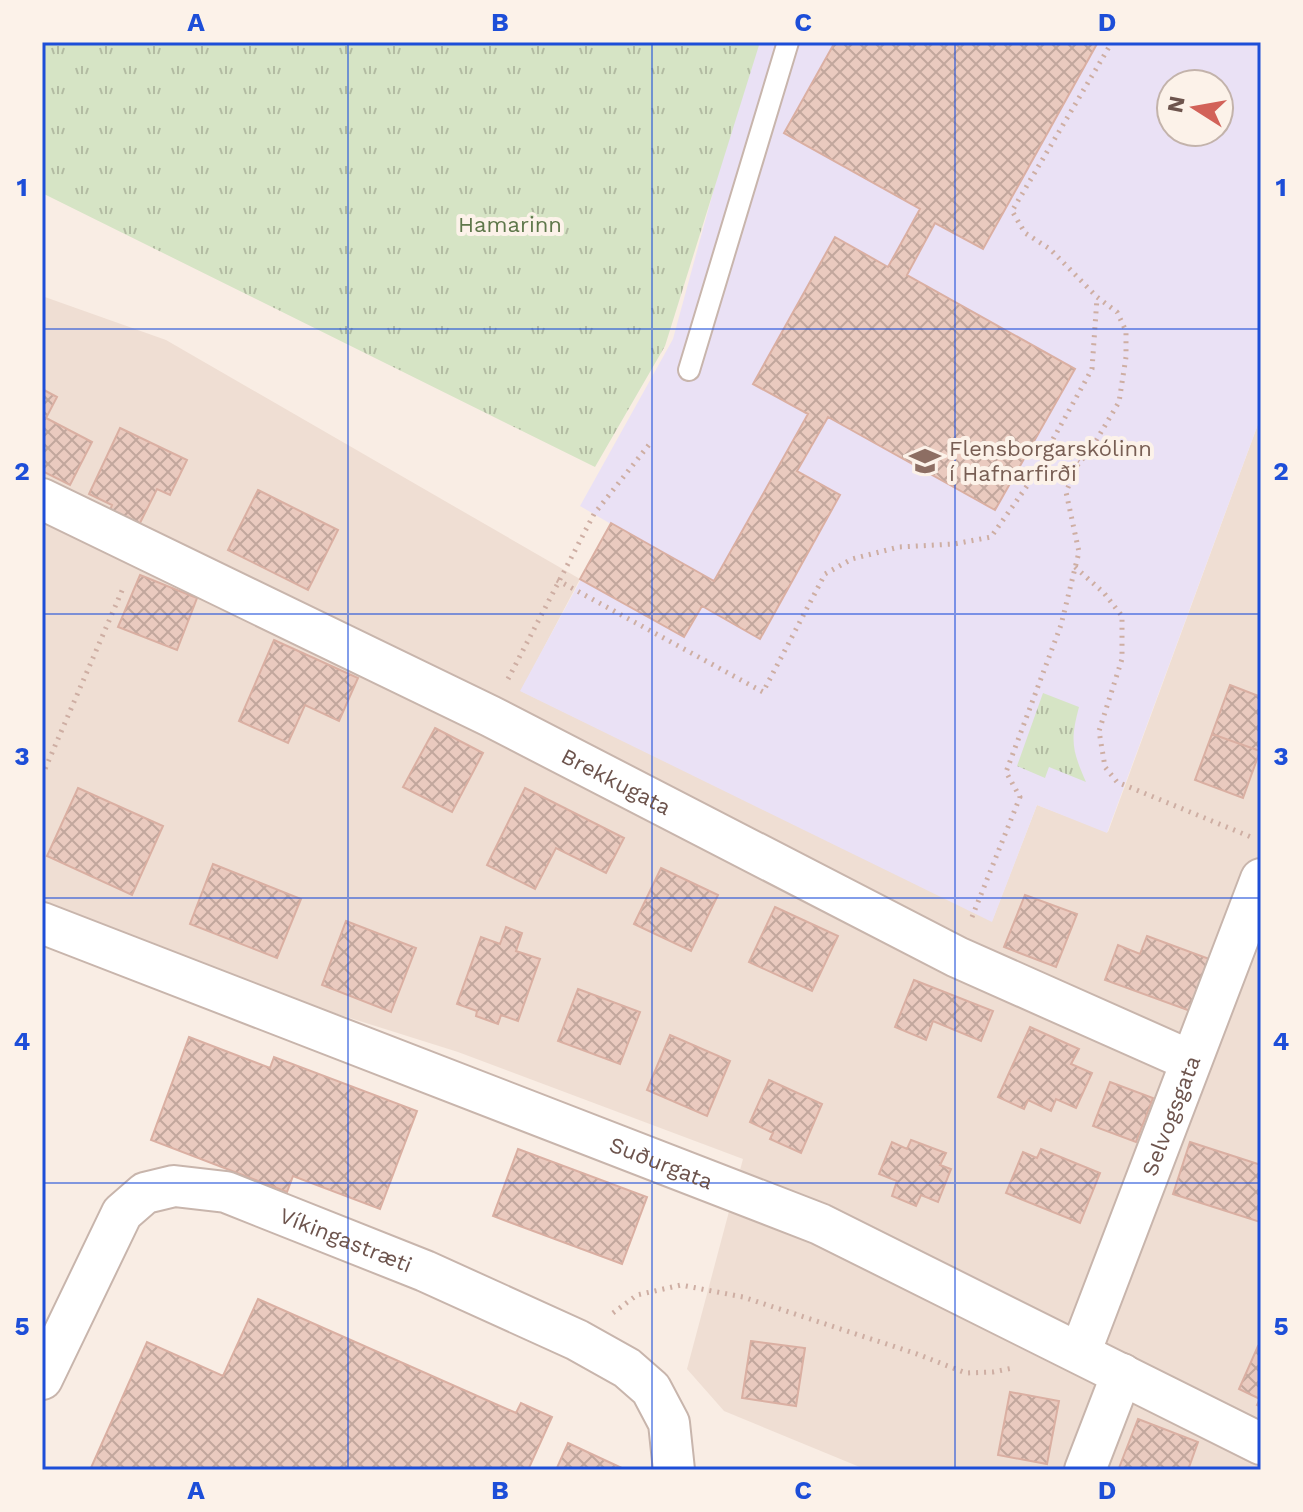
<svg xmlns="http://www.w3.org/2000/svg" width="1303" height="1512" viewBox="0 0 1303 1512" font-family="'Work Sans',sans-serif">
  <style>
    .residential { fill: #efded3 }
    .education { fill: #eae1f5; fill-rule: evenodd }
    .park { fill: url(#park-tufts) }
    .building { fill: url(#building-cross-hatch); stroke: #daafa2; stroke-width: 2 }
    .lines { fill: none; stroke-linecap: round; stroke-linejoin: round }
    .lane-casing { stroke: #c8b5ac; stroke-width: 24 }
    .street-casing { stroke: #c8b5ac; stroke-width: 44 }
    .path { stroke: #ceaea3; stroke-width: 5; stroke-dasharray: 2 6; stroke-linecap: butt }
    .lane { stroke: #fff; stroke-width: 20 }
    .street { stroke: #fff; stroke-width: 40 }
    .grid { fill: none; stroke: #1d4ed8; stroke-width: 2; stroke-opacity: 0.55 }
    .labels { text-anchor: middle; stroke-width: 8; stroke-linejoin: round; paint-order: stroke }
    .park-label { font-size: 22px; fill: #5e774a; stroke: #fcf2e9 }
    .education-label { font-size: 22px; fill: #785e54; stroke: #fcf2e9; text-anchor: start }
    .street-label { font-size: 22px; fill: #6d544d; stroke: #fcf2e9 }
    .neatline { fill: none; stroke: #1d4ed8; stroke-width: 3 }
    .grid-label { font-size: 26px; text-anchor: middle; font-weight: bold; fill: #1d4ed8 }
  </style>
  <defs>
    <pattern id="park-tufts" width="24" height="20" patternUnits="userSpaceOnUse" patternTransform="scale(2)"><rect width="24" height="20" fill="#d6e4c5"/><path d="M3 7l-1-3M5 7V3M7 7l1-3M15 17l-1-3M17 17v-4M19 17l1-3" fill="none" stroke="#b2bba2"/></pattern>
    <pattern id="building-cross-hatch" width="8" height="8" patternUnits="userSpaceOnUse" patternTransform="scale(2)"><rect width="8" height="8" fill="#eacabf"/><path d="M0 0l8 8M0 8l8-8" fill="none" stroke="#c2a79d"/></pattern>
  </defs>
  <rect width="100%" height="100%" fill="#f9ede4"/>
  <!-- residential -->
  <path class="residential" d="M42,296L166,340L580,579L521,691L992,921L1037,805L1108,832L1261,416V1470H867L724,1411L687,1369L743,1159L458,1052L153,956L42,912Z"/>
  <!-- education -->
  <path class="education" d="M754,42H1261V416L1107,833L1037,805L992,922L520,691L611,524L580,506L673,339ZM1171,84H1219V132H1171Z"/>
  <!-- park -->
  <path class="park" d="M42,42H760L665,346L595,467L42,193Z
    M1043,693L1079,707C1070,741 1072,750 1086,782L1049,767L1045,778L1017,766Z"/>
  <!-- building -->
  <path class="building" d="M835,42H1098L983,249L935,223L907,275L1075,369L995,510L828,417L797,471L840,495L760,639L702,606L684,637L580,579L611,523L714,581L808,414L753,384L835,237L888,267L920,209L784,133Z
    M42,389L57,397L46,418L92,442L70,485L42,471Z
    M120,428L187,460L170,495L157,489L138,527L109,513L112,505L89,494Z
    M258,490L338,530L308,590L228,550Z
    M140,575L197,598L177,650L118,627Z
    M274,640L358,678L339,721L305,705L288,743L239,721Z
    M1230,685L1261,697L1260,751L1212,734Z
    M435,728L483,753L452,812L403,787Z
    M1212,734L1260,751L1243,798L1195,780Z
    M78,788L163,826L132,895L47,856Z
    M525,788L624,838L606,873L556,848L535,889L487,865Z
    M213,864L301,899L277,958L190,924Z
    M661,868L718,895L691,951L634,924Z
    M1025,895L1077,914L1056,967L1004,947Z
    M775,907L838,936L812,991L749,962Z
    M346,921L416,948L391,1012L322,985Z
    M506,927L522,933L516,951L540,959L518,1021L501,1015L498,1024L476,1016L477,1011L457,1004L481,937L500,944Z
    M1147,936L1223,964L1204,1016L1105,980L1118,945L1140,954Z
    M914,980L993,1011L981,1041L933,1021L926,1040L895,1027Z
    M578,989L640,1012L620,1064L558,1041Z
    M1030,1027L1079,1049L1071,1064L1092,1073L1076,1108L1056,1099L1051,1111L1028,1100L1024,1109L998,1097Z
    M670,1035L730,1061L707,1116L647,1090Z
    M189,1037L270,1068L274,1057L417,1111L380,1209L293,1176L287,1192L151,1140Z
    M769,1080L822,1104L801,1153L770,1139L773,1133L750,1122Z
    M1110,1082L1153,1098L1136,1142L1093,1126Z
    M911,1140L946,1153L940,1165L951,1169L938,1202L921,1195L916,1206L892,1196L897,1181L879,1174L892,1142L907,1149Z
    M1190,1142L1261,1165L1260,1222L1173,1194Z
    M518,1149L647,1197L622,1264L493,1216Z
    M1041,1149L1100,1173L1080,1223L1006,1193L1023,1152L1037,1158Z
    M258,1299L516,1413L521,1403L552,1417L528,1470H90L147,1342L223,1376Z
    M751,1341L805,1348L796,1406L742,1398Z
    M1258,1346L1261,1347V1407L1257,1405L1260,1399L1239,1389Z
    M1010,1392L1059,1401L1047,1464L998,1455Z
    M1138,1419L1198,1442L1188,1470L1119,1468Z
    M568,1443L626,1470H556Z"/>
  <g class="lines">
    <defs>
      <path id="lane" d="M689,370L788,42"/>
      <g id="street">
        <path id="s1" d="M42,499L490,716L957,957L1191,1061"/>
        <path id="s2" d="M42,923L820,1224L1261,1444"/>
        <path id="s3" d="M1080,1353L1261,879"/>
        <path id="s4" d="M42,1379L122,1213L145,1193L174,1186L226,1192L425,1271L577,1340L627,1368L651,1389L669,1423L674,1470"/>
        <path d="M1085,1470L1122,1374"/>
      </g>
    </defs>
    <!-- lane casing -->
    <use href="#lane" class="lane-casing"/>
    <!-- street casing -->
    <use href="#street" class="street-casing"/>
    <!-- path -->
    <path class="path" d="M1051,444L1079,462
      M1075,567L1104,593L1122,616V659L1099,731L1105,767L1117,782L1251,837
      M557,580L763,692L825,574L852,559L899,547L954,544L991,537L1027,486L1092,369L1097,298
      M508,679L594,514L652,441
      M42,776L124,586
      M972,917L1020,797L1006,772L1061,625L1079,552L1066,492L1079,462L1088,454L1119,402L1126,357V331L1117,312L1097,297L1050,249L1025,233L1012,211L1112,42
      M613,1313L637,1295L681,1285L743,1297L917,1354L966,1373L993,1372L1013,1368"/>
    <!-- lane -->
    <use href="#lane" class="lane"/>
    <!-- street -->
    <use href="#street" class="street"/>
  </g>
  <!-- grid -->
  <path class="grid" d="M348,42V1470M652,42V1470M955,42V1470M42,329H1261M42,614H1261M42,898H1261M42,1183H1261"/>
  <!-- icons -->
  <defs>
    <symbol id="school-bare" viewBox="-9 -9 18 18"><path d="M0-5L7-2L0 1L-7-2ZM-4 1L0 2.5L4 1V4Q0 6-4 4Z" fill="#8d6e63" stroke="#fcf2e9" stroke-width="2.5" paint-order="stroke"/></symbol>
  </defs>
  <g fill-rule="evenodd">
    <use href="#school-bare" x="903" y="439" width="44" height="44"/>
  </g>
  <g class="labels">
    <!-- park labels -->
    <g class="park-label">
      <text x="510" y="232">Hamarinn</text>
    </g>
    <!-- education labels -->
    <g class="education-label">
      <text x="949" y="456">Flensborgarskólinn<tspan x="949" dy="25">í Hafnarfirði</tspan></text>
    </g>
    <!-- street labels -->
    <g class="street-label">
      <text dy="8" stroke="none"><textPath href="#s1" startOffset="640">Brekkugata</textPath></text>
      <text dy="8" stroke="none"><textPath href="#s3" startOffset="254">Selvogsgata</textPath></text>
      <text dy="8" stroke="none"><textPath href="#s2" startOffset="664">Suðurgata</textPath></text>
      <text dy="8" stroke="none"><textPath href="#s4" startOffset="426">Víkingastræti</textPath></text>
    </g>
  </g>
  <!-- border -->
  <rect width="1303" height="1512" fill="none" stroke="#fcf2e9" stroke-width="88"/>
  <!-- north arrow -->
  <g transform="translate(1195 108) rotate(281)"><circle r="38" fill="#fcf2e9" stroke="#c3b3ab" stroke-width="2"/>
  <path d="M0-6L14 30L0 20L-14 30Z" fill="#d26259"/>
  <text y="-12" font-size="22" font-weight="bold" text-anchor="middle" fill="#6d544d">N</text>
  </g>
  <rect x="44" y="44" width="1215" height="1424" class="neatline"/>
  <g class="grid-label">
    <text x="196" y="31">A</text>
    <text x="500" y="31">B</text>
    <text x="803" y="31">C</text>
    <text x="1107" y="31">D</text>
    <text x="22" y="196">1</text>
    <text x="1281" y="196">1</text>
    <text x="22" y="480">2</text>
    <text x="1281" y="480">2</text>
    <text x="22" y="765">3</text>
    <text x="1281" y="765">3</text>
    <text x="22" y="1050">4</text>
    <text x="1281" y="1050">4</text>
    <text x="22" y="1335">5</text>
    <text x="1281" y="1335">5</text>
    <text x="196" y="1499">A</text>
    <text x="500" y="1499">B</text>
    <text x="803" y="1499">C</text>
    <text x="1107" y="1499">D</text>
  </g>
</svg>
